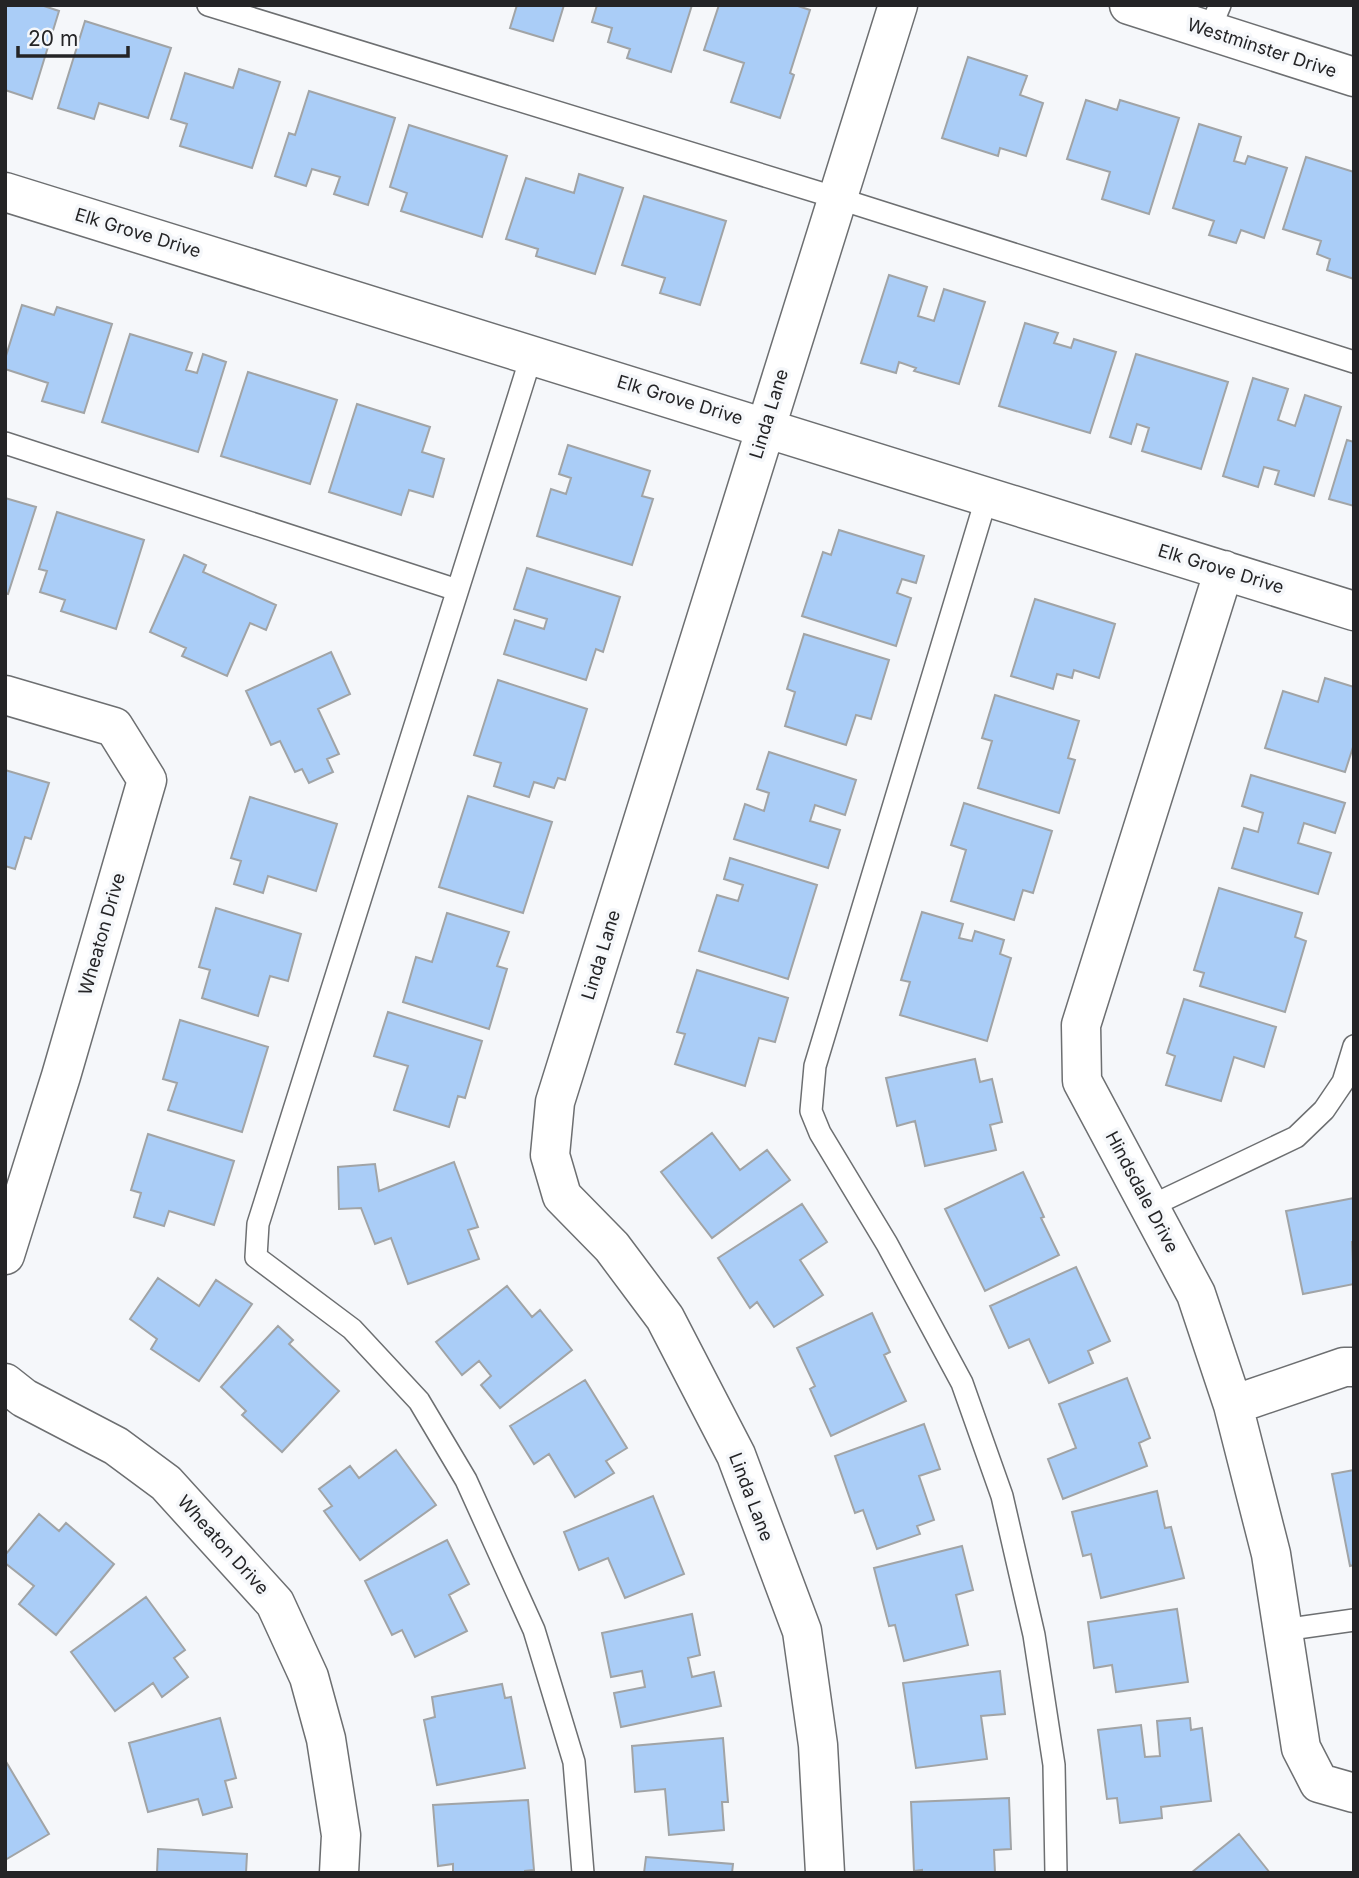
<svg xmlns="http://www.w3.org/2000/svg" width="1359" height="1878" viewBox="0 0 1359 1878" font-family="Inter,sans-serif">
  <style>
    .building { fill: #aacdf7; stroke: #a1a4a6; stroke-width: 2 }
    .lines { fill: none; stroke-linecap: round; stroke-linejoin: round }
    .service-casing { stroke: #6d6f71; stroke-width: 24 }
    .minor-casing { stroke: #6d6f71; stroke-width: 41 }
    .service { stroke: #fff; stroke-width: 21 }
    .minor { stroke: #fff; stroke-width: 38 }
    .labels { text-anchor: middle; stroke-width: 7; stroke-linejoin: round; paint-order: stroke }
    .street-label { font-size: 18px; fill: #242426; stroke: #f5f7fa }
  </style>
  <rect width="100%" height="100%" fill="#f5f7fa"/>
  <!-- building -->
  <path class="building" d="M5,5H41L59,11L32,99L5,90Z
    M517,5H564L553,41L510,28Z
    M597,5H692L671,72L627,58L630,49L608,42L612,28L592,22Z
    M719,5H795L810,10L790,73L794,75L780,118L731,102L744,63L704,50Z
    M85,21L171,48L148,118L99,103L94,119L58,108Z
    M968,57L1027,76L1020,95L1043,103L1026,156L1000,148L998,156L942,138Z
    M239,69L280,82L252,168L180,146L187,124L171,119L185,73L233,88Z
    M309,91L395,118L368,205L334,194L340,177L312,169L306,186L275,176L289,133L295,135Z
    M1086,100L1117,110L1120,100L1179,118L1149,214L1102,199L1110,172L1067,159Z
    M1199,124L1241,137L1234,161L1245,164L1248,156L1287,168L1264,238L1241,230L1236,243L1209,235L1214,221L1173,208Z
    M409,125L507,156L482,237L401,211L407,193L390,187Z
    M1306,157L1354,172V279L1327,270L1330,259L1317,254L1321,241L1283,229Z
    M579,174L623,188L595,274L536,256L538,249L506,239L526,178L574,193Z
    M644,196L726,221L700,305L660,293L665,278L622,265Z
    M889,275L927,287L918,316L934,321L944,289L985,302L959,384L914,371L916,368L899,362L896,373L861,363Z
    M22,305L54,315L57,307L112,324L84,413L42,401L48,383L5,369V359Z
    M1025,323L1058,333L1054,343L1071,348L1074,339L1116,352L1090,433L999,406Z
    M130,334L192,353L186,370L197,373L203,354L226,362L198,452L102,422Z
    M1136,354L1228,382L1201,469L1142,451L1149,428L1137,424L1131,444L1110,437Z
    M248,372L337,400L310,484L221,456Z
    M1253,378L1288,389L1278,420L1295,426L1305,395L1341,407L1314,496L1275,484L1279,471L1264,467L1258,487L1223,476Z
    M357,404L430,427L422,452L444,459L433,497L409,490L401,515L329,492Z
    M1347,440L1354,442V506L1329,499Z
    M568,445L650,471L642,496L653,499L632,565L537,536L551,489L566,494L571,478L559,474Z
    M5,498L36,507L8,594L5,593Z
    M57,512L144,540L116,629L61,611L65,600L40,592L47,571L39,569Z
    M839,530L924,556L916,583L902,579L897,593L911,598L896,646L802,616L823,552L831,555Z
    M184,555L206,565L203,572L276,605L266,630L250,623L227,676L182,656L186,648L150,632Z
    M527,568L620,597L603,652L596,649L586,680L504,654L515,620L544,629L547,619L514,609Z
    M1035,599L1115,624L1099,678L1074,670L1072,678L1057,674L1053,689L1011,676Z
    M804,634L889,660L871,719L856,715L846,745L785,726L795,692L787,689Z
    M331,652L350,694L318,709L339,754L327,759L333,772L309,783L302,769L295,772L280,741L271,745L246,691Z
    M1325,678L1354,687V744L1345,772L1265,748L1283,691L1318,702Z
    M498,680L587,709L565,780L558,778L554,788L534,782L529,797L494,786L501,763L474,755Z
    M995,695L1079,721L1068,758L1075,760L1059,813L978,788L992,741L982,738Z
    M769,752L856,780L845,815L815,805L810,821L840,830L828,868L734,839L745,804L764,811L769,793L757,789Z
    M5,770L49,783L31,839L25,837L15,869L5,866Z
    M1251,775L1345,803L1335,833L1304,823L1298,843L1331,853L1318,894L1232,868L1244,828L1258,832L1263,813L1242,806Z
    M468,796L552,822L523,913L439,887Z
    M250,797L337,824L316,891L268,876L263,893L234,884L241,861L231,858Z
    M964,803L1052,831L1033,893L1023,890L1014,920L951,901L966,850L951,845Z
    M730,858L817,885L788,979L699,951L717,895L738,901L743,885L724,879Z
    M1219,888L1302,913L1295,937L1306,941L1285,1012L1200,986L1204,973L1194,970Z
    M216,908L301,934L288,981L270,976L258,1016L202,998L210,970L199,967Z
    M922,912L963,924L959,938L972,941L975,931L1004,940L1000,954L1011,958L987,1041L900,1015L910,982L901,980Z
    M447,913L509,932L497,966L507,969L489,1029L403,1002L416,957L432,962Z
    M697,970L788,998L775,1042L759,1038L745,1086L675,1064L685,1034L677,1032Z
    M1184,999L1276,1027L1264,1067L1234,1057L1221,1101L1166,1085L1175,1056L1167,1053Z
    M388,1012L482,1041L465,1098L458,1096L449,1127L394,1110L408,1066L374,1056Z
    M180,1020L268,1047L242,1132L168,1110L177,1083L163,1079Z
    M975,1059L980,1082L992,1079L1002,1122L990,1125L996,1150L925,1166L915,1121L897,1126L886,1078Z
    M712,1133L740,1170L767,1150L790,1180L712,1238L661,1172Z
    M148,1134L234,1161L214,1225L169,1211L164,1226L134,1217L141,1193L131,1190Z
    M454,1162L478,1227L468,1230L479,1259L408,1284L391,1238L375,1244L361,1208L339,1209L338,1167L375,1164L379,1191Z
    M1023,1172L1044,1217L1041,1218L1059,1255L985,1291L945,1209Z
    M1354,1198V1242H1352L1354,1284L1303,1294L1286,1211Z
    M802,1204L827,1242L800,1260L823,1295L774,1327L757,1302L750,1308L718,1258Z
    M1076,1267L1110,1341L1088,1351L1093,1363L1049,1383L1029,1339L1009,1348L990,1306Z
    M158,1278L199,1306L216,1280L252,1304L199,1381L151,1349L157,1339L130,1319Z
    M507,1286L532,1317L540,1310L572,1350L500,1408L481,1385L491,1376L479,1361L462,1375L436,1342Z
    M872,1313L890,1352L884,1355L906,1401L831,1436L810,1389L815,1386L797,1348Z
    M278,1326L293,1340L289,1344L339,1391L282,1452L242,1415L246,1411L221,1387Z
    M1127,1378L1150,1438L1139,1443L1147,1466L1063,1499L1048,1459L1076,1448L1059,1404Z
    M585,1380L627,1448L606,1461L614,1473L575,1497L549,1454L534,1464L510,1426Z
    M924,1424L940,1469L919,1476L934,1520L917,1526L920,1534L877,1549L863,1510L855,1513L835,1456Z
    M396,1450L436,1505L360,1560L324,1511L332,1506L319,1489L350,1466L359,1478Z
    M1354,1470V1565L1350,1566L1332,1474Z
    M1157,1491L1165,1528L1171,1527L1184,1578L1101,1598L1091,1554L1083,1556L1072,1512Z
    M653,1496L684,1574L625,1598L608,1558L579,1570L564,1532Z
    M39,1514L59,1531L66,1523L114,1564L56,1635L19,1604L34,1586L5,1563V1555Z
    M447,1540L469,1584L449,1595L467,1631L415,1657L402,1630L392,1635L365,1581Z
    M962,1546L973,1590L956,1595L968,1645L904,1661L895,1625L889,1626L874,1568Z
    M146,1597L185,1650L174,1658L188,1677L162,1697L153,1683L115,1711L71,1652Z
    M1177,1609L1188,1682L1116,1692L1112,1665L1094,1668L1088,1622Z
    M692,1614L700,1655L688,1658L692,1677L714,1672L721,1706L621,1727L614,1693L645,1687L642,1671L611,1677L602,1633Z
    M1000,1671L1005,1714L981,1716L987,1759L916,1768L903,1683Z
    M502,1684L505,1698L511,1697L525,1768L437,1785L424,1720L435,1717L432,1697Z
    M220,1718L236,1778L225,1781L232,1807L203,1815L198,1799L148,1812L129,1743Z
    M1190,1718L1191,1730L1202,1728L1211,1801L1161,1807L1162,1818L1120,1823L1117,1798L1107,1799L1098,1730L1141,1725L1145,1757L1160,1756L1157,1721Z
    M723,1738L728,1802H722L724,1830L669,1835L665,1789L635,1792L632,1746Z
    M5,1760L49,1834L5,1860Z
    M1009,1798L1011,1849L994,1850L995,1873H922V1870L914,1871L911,1802Z
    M528,1800L534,1870L525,1871V1873H453V1864L438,1866L433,1805Z
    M1239,1834L1270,1873H1191Z
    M158,1849L247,1854L246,1873H157Z
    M646,1857L733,1864L732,1873H644Z"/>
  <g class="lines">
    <defs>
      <path id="service" d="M208,5L837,198L1354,362
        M1209,31L1220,5
        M532,354L258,1224L256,1257L352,1329L419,1401L466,1480L534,1630L574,1762L583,1873
        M5,443L457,590
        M987,496L815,1066L811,1111L820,1133L887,1244L962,1383L1002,1496L1034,1635L1054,1765L1056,1873
        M1149,1207L1296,1137L1324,1110L1343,1082L1354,1046
        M1283,1630L1354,1620"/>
      <path id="minor" d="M1129,5L1354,77
        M5,192L1354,611
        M1224,570L1081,1025L1082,1081L1196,1294L1233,1405L1271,1554L1301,1748L1319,1783L1354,1793
        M5,695L114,727L147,780L61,1076L5,1255
        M5,1383L24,1398L116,1446L166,1483L275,1603L309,1677L326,1739L341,1835L339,1873
        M1233,1405L1344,1367H1354
        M825,1873L818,1745L802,1631L736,1455L665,1318L612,1247L562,1196L550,1155L555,1102L898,5"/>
    </defs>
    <!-- service casing -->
    <use href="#service" class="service-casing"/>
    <!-- minor casing -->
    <use href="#minor" class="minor-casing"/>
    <!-- service -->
    <use href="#service" class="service"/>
    <!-- minor -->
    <use href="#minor" class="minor"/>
  </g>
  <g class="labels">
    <!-- street labels -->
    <g class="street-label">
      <text transform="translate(1262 48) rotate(18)" y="6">Westminster Drive</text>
      <text transform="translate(138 233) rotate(17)" y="6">Elk Grove Drive</text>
      <text transform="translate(680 400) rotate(17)" y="6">Elk Grove Drive</text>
      <text transform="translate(769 414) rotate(-73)" y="6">Linda Lane</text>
      <text transform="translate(1221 569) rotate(17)" y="6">Elk Grove Drive</text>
      <text transform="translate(102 934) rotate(-74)" y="6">Wheaton Drive</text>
      <text transform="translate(601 955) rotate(-73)" y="6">Linda Lane</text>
      <text transform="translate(1142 1192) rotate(62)" y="6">Hindsdale Drive</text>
      <text transform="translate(751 1497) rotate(69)" y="6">Linda Lane</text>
      <text transform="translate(223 1545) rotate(48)" y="6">Wheaton Drive</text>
    </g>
  </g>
  <!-- border -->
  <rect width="1359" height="1878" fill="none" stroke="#242426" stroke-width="14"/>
  <!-- scale -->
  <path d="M18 46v10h110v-10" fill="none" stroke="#242426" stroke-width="3.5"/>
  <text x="28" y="46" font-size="21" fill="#242426" stroke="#f5f7fa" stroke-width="5" paint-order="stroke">20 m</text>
</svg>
